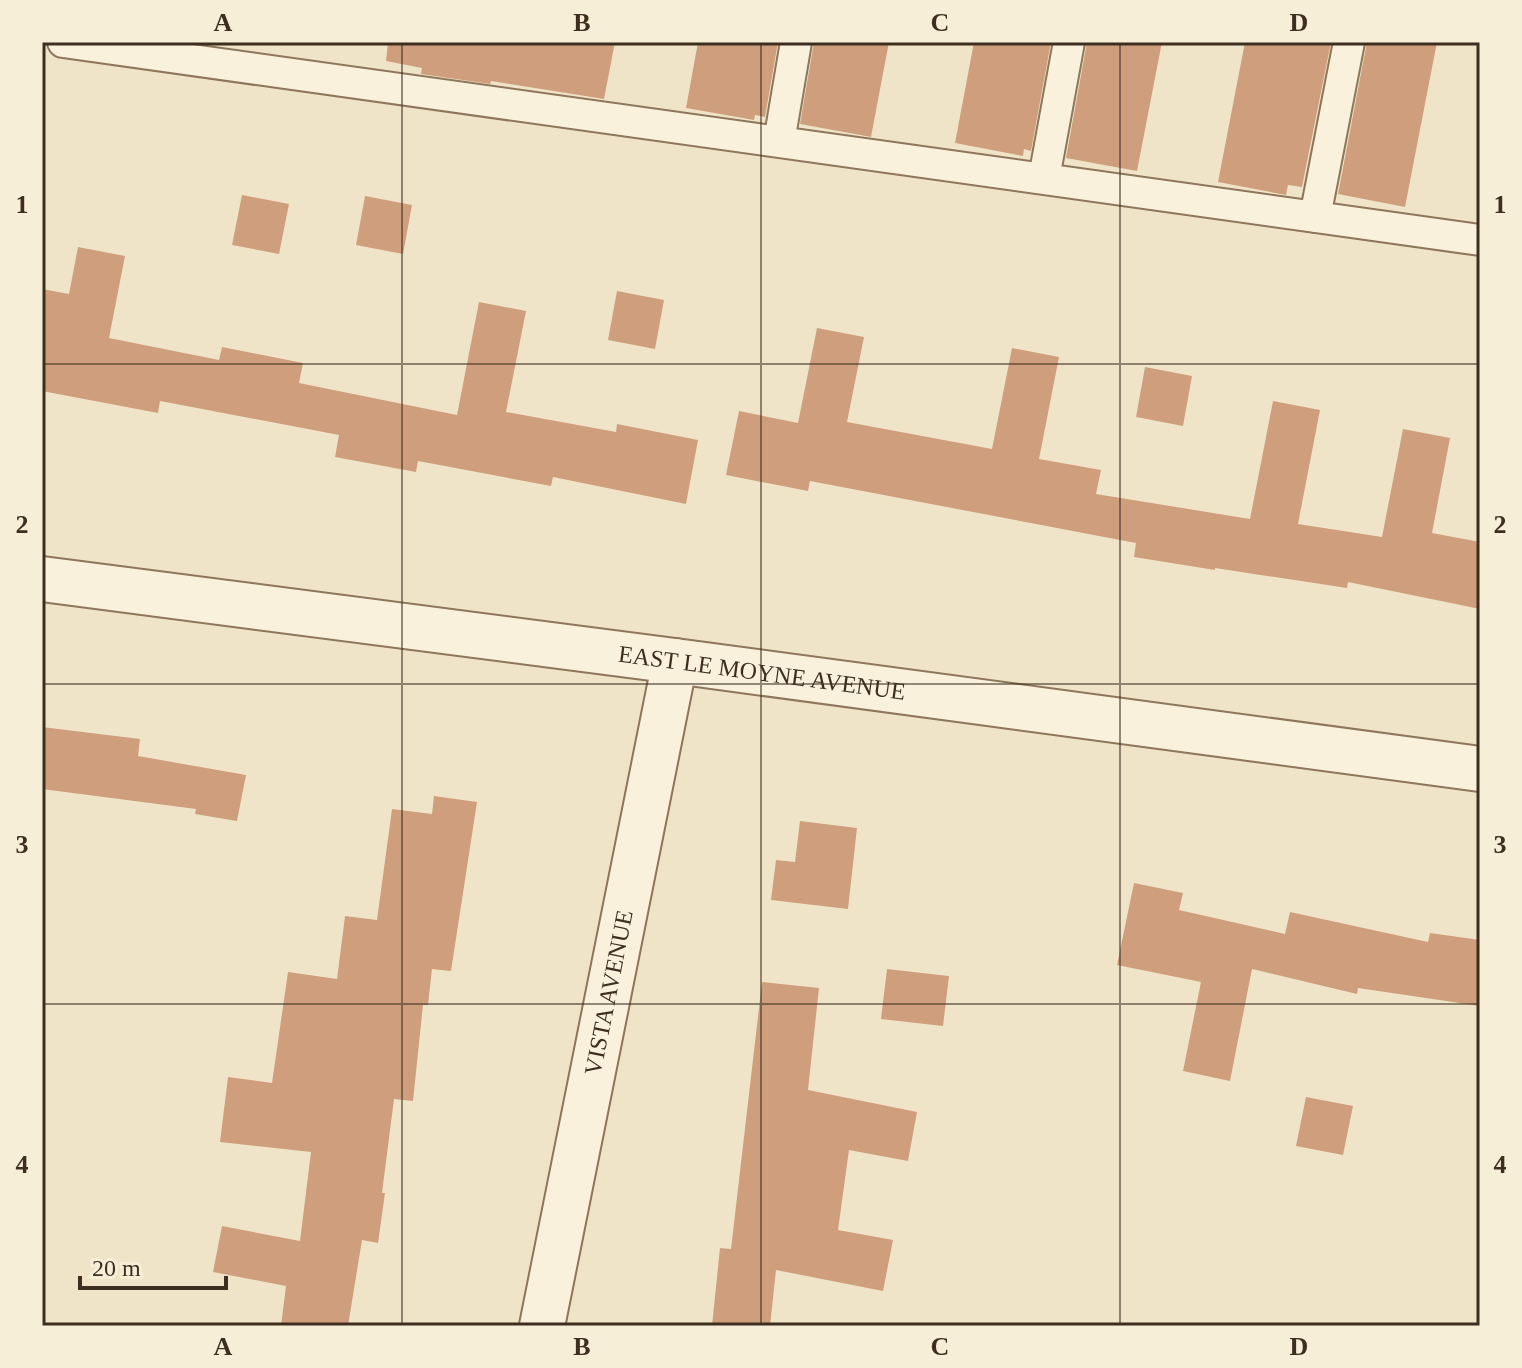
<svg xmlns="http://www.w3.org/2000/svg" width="1522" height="1368" viewBox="0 0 1522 1368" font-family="'Times New Roman',serif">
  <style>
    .building { fill: #cf9f7d }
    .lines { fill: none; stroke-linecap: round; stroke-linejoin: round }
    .lane-casing { stroke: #8d765c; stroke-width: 34 }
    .street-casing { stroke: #8d765c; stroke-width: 48 }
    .lane { stroke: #faf1dc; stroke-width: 30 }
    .street { stroke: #faf1dc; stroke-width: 44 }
    .grid { fill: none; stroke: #3d2e20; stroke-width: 2; stroke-opacity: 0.55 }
    .labels { text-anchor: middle; stroke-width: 7; stroke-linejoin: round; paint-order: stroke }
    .street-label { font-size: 24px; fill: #3d2e20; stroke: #f7eed8 }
    .neatline { fill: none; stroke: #3d2e20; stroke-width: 3 }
    .grid-label { font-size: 26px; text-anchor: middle; font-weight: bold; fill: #3d2e20 }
  </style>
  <rect width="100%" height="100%" fill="#f0e4c8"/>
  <!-- building -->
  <path class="building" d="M388,42H615L604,99L491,81L490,84L421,74L422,68L386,61Z
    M698,42H778L765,117L755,115L754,120L686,108Z
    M814,42H889L871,137L800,124Z
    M974,42H1051L1031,151L1024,149L1023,156L955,143Z
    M1087,42H1162L1137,171L1066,158Z
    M1245,42H1331L1302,187L1288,185L1286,195L1218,182Z
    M1367,42H1437L1405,207L1338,194Z
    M242,195L289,204L279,254L232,245Z
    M365,196L412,205L403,254L356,245Z
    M78,247L125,256L109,338L219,360L222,347L303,363L299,383L457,415L479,302L526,311L506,412L616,432L617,424L698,440L686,504L553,477L551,486L418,461L416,472L335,457L339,435L160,401L158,413L42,391V289L69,294Z
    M617,291L664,300L655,349L608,340Z
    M817,328L864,337L847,422L992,449L1012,348L1059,357L1039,459L1101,470L1096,494L1250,519L1273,401L1320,410L1298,524L1382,537L1403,429L1450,438L1432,533L1480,542V609L1348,582L1347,588L1215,568V570L1134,557L1136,543L810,481L808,491L726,475L739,411L798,423Z
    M1145,367L1192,376L1183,426L1136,417Z
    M42,727L140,739L138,756L246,775L237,821L195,814L196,809L42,789Z
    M434,796L477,802L451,971L432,969L428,1005H423L413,1101L394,1099L382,1193H385L378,1243L362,1240L348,1326H281L286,1286L213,1272L222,1226L300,1241L311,1152L220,1142L228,1077L272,1083L288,972L337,979L345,916L377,920L392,809L432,814Z
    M800,821L857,828L848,909L771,900L776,860L795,862Z
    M1134,883L1183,893L1179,910L1285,934L1290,912L1428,942L1430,933L1480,940V1006L1358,988L1357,994L1252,969L1230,1081L1183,1071L1201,982L1117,965Z
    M887,969L949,976L943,1026L881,1019Z
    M762,982L819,988L808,1090L917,1112L908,1161L849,1150L838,1230L893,1240L883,1291L776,1270L770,1326H712L720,1248L731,1249Z
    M1306,1097L1353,1106L1343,1155L1296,1146Z"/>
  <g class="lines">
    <defs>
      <path id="lane" d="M63,42L1480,240
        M779,142L796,42
        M1044,178L1069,42
        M1315,217L1349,42"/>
      <g id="street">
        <path id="s1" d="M42,579L675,661L1480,769"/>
        <path id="s2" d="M542,1326L675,661"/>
      </g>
    </defs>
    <!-- lane casing -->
    <use href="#lane" class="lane-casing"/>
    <!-- street casing -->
    <use href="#street" class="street-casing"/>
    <!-- lane -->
    <use href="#lane" class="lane"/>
    <!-- street -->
    <use href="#street" class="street"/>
  </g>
  <!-- grid -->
  <path class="grid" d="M402,42V1326M761,42V1326M1120,42V1326M42,364H1480M42,684H1480M42,1004H1480"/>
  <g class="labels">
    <!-- street labels -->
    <g class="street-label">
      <text dy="8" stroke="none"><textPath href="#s1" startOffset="726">EAST LE MOYNE AVENUE</textPath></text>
      <text dy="8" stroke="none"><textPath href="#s2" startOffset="340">VISTA AVENUE</textPath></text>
    </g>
  </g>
  <!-- border -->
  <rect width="1522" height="1368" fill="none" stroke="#f7eed8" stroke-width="88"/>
  <!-- scale -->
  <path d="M80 1276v12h146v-12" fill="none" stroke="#3d2e20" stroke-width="4"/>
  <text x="92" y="1276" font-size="24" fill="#3d2e20" stroke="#f7eed8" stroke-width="6" paint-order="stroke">20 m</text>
  <rect x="44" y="44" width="1434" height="1280" class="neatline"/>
  <g class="grid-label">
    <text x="223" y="31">A</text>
    <text x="582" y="31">B</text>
    <text x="940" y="31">C</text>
    <text x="1299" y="31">D</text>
    <text x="22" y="213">1</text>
    <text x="1500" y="213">1</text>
    <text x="22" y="533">2</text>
    <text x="1500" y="533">2</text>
    <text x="22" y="853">3</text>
    <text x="1500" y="853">3</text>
    <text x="22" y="1173">4</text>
    <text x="1500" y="1173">4</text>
    <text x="223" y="1355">A</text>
    <text x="582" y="1355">B</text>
    <text x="940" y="1355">C</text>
    <text x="1299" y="1355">D</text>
  </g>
</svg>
